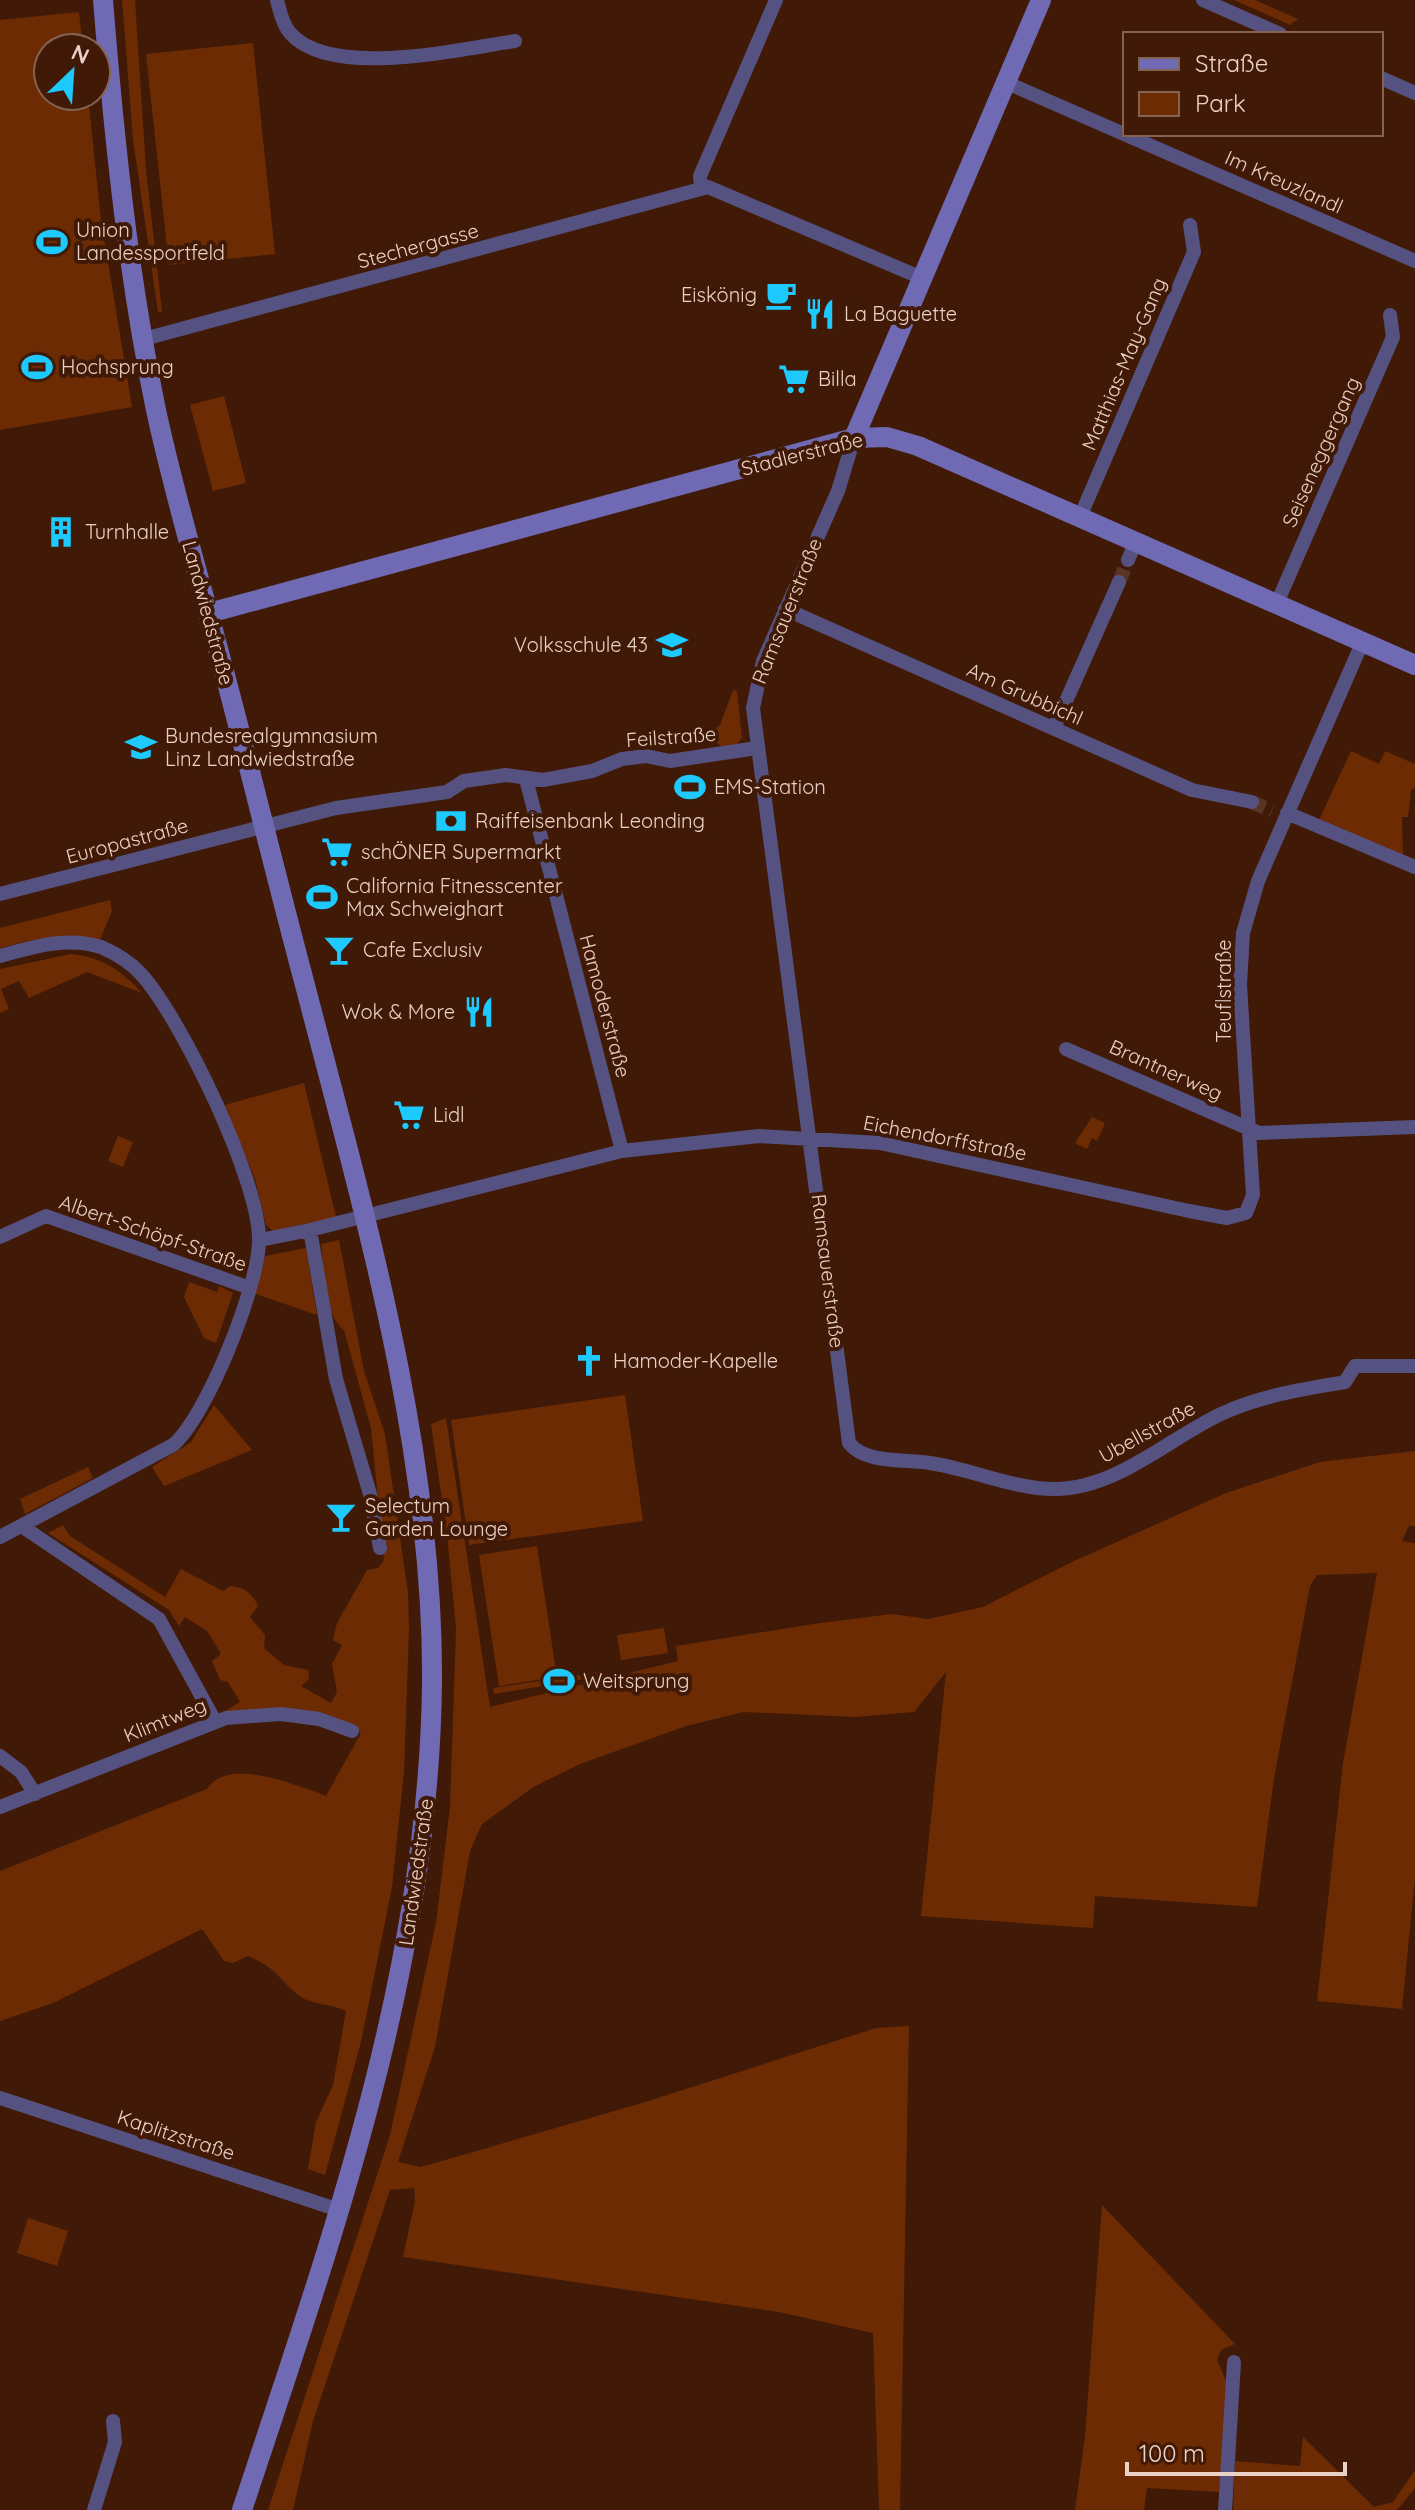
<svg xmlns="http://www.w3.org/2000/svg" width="1415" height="2510" viewBox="0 0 1415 2510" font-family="Quicksand,sans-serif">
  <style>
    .green { fill: #6d2b03 }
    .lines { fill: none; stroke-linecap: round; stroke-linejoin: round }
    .street-tunnel { stroke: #5a3524; stroke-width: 14; stroke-dasharray: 14 7; stroke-linecap: butt }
    .street { stroke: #555281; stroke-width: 14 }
    .secondary { stroke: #6f6ab3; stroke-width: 20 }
    .labels { text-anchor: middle; stroke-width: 8; stroke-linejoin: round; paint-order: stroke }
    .street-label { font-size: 20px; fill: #ead0c5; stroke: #401a07 }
    .poi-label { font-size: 20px; fill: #ead0c5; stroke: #401a07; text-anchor: start }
  </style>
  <rect width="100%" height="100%" fill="#401a07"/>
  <!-- green -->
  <path class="green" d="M122,0H135L146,170L162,312H158L133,139Z
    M1234,0H1255L1298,19L1290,25Z
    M79,12L83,48H48V96H88L101,220L132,407L0,430V20Z
    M253,43L275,254L169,265L146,54Z
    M224,396L246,483L213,491L190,405Z
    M733,690L737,691L742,738L736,745L724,748L712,740L698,742L720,725Z
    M1351,751L1379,764L1385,751L1415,764V787L1411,790L1408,817H1402L1403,859L1319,820Z
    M110,900L112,911L100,940C65,931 35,939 0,948V928Z
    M71,954C101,957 121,970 142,993L87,972L29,998L19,981L1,989L9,1009L0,1013V969Z
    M304,1083L336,1217L273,1231L266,1225L255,1179L225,1105Z
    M1092,1117L1105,1123L1097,1141L1092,1138L1087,1149L1075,1143Z
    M118,1136L133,1142L123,1167L108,1161Z
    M339,1240L364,1371L385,1434L408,1593L409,1629L404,1772L392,1887L361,2042L325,2175L308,2169L316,2122L333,2085L346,2011C333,2004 308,2004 298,1995C277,1977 277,1968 248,1956L233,1963L224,1961L202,1929L53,2003L0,2021V1871L207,1789C228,1756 296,1785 326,1796L361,1733L346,1723L222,1713L240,1702L228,1682L220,1680L212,1661L221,1654L207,1631L185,1617L179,1626L169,1610L48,1533L63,1525L70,1536L165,1597L181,1569L223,1591L230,1586C244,1587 252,1593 258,1606L250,1617L265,1635L264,1648L284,1665L308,1670L309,1679L301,1686L331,1703L337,1692L332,1664L342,1645L333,1640L337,1623L367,1570L378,1568L384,1560L371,1428L344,1330C324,1316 324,1267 321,1244Z
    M306,1248L317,1315L253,1293L265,1256Z
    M189,1282L217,1292L219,1286L233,1293L216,1343L204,1338L184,1297Z
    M625,1395L643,1521L469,1545L451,1420Z
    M214,1405L252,1450L164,1486L152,1467L191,1442Z
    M446,1418L490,1707L678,1661L676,1646L813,1624L892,1614L928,1619L983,1607L1072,1562L1226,1493L1320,1462L1415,1451V1526H1409L1402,1541L1415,1543V1877L1402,2009L1317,2001L1343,1763L1377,1573L1317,1575L1310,1586L1274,1778L1257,1907L1095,1896L1093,1928L921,1916L946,1672L914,1712L856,1717L743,1712L686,1726L580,1764L535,1786L482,1824L470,1851L435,2047L398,2162L421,2167L642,2103L876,2028L909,2026L900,2510H879L873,2333L779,2312L403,2257L415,2201L414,2188L390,2190L313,2421L293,2510H268L390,2135L436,1923L450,1807L456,1629L447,1534L431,1424Z
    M88,1467L93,1478L25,1514L20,1499Z
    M537,1546L557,1677L499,1686L479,1555Z
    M664,1628L668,1653L621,1660L617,1635Z
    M598,1672L604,1676L494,1694L493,1688Z
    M1102,2205L1235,2344L1221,2350L1217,2360L1228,2385L1219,2492L1147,2488L1144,2510H1075L1085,2436Z
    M28,2218L68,2231L57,2266L17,2253Z
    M1303,2437L1374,2507L1393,2502L1415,2470V2488L1397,2510H1233L1235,2461L1300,2466Z"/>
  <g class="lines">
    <!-- street-tunnel -->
    <path class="street-tunnel" d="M1119,582L1128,560
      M1252,802L1272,811"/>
    <!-- street -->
    <path class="street" d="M277,0C280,12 283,25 291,34C332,79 461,49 515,41
      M1203,0L1280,34
      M1381,78L1415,93
      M1005,82L1415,261
      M701,189L700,176L776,0
      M144,339L708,187L922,278
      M854,438L838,491L763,661L753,708L849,1443C865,1464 906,1459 930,1463C971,1469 1013,1489 1055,1489C1116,1489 1168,1439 1221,1414C1259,1396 1303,1389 1345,1382L1355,1366H1415
      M1080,517L1194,252L1190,225
      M1128,560L1136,541
      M1277,603L1393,337L1390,315
      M785,609L1192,790L1252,802
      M1054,728L1119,582
      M526,779L622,1151
      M1287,813L1415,867
      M0,894L336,808L447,792L464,781L506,775L543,780L592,771L622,759L646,756L670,761L757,748
      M0,956C33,947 67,936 101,947C115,953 130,962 141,974C181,1018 261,1183 259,1242C258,1287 207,1416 173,1445L0,1537
      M1066,1049L1259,1133L1415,1127
      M0,1237L46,1216L250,1288
      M260,1240L310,1230
      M23,1527L159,1619L215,1721
      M380,1548L370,1494L336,1379L310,1230L622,1151L759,1136L880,1143L1189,1211L1227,1218L1246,1213L1253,1195L1240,985L1243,933L1258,881L1363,641
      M0,1756L21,1772L35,1794
      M0,1807L226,1718L281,1714L319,1719L352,1731
      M0,2098L339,2210
      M94,2510L115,2442L113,2421
      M1225,2510L1234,2362"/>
    <!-- secondary -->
    <path class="secondary" d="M103,0C114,137 128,275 156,410C174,494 199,577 221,660C250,768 276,877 305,985C363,1209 434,1450 432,1683C429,1970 331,2241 242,2510
      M854,438L1041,0
      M209,613L854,438L887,437L918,446L1415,665"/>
  </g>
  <!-- icons -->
  <defs>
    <symbol id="stadium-bare" viewBox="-9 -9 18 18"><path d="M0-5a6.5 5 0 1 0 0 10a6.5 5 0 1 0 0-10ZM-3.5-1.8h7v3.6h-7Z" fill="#1dc9fd" stroke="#401a07" stroke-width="2.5" paint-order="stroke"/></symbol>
    <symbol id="cafe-bare" viewBox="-9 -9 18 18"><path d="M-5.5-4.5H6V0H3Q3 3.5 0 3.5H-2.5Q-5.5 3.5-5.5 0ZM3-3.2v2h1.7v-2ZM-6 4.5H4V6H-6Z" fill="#1dc9fd" stroke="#401a07" stroke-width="2.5" paint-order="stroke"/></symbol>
    <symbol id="restaurant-bare" viewBox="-9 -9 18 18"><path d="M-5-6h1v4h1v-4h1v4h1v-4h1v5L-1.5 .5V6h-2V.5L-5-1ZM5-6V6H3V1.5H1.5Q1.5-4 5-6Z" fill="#1dc9fd" stroke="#401a07" stroke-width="2.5" paint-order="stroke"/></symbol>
    <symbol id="supermarket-bare" viewBox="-9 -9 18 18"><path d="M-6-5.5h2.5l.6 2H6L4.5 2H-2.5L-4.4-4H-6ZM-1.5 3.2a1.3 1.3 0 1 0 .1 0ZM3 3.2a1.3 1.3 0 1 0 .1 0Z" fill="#1dc9fd" stroke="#401a07" stroke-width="2.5" paint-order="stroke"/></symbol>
    <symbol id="building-bare" viewBox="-9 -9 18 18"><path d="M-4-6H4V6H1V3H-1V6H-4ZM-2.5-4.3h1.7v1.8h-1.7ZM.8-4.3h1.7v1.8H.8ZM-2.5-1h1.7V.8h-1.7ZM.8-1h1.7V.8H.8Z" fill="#1dc9fd" stroke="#401a07" stroke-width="2.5" paint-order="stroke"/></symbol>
    <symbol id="school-bare" viewBox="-9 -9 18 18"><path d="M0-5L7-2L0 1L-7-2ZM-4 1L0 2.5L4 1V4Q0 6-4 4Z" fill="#1dc9fd" stroke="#401a07" stroke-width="2.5" paint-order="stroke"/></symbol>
    <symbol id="bank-bare" viewBox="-9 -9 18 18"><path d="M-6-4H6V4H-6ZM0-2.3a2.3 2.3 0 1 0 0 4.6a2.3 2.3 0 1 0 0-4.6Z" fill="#1dc9fd" stroke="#401a07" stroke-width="2.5" paint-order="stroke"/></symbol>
    <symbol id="bar-bare" viewBox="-9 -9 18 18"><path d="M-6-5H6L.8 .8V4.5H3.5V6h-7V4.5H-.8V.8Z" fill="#1dc9fd" stroke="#401a07" stroke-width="2.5" paint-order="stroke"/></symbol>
    <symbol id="church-bare" viewBox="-9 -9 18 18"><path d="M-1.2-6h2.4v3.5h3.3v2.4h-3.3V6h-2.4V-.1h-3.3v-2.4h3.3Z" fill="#1dc9fd" stroke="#401a07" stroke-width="2.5" paint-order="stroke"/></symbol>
  </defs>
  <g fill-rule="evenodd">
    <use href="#stadium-bare" x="30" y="220" width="44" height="44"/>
    <use href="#cafe-bare" x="759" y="273" width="44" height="44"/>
    <use href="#restaurant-bare" x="798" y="292" width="44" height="44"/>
    <use href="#stadium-bare" x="15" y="345" width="44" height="44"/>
    <use href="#supermarket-bare" x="772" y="357" width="44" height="44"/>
    <use href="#building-bare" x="39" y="510" width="44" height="44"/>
    <use href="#school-bare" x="650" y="623" width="44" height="44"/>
    <use href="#school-bare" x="119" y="725" width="44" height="44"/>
    <use href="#stadium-bare" x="668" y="765" width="44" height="44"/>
    <use href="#bank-bare" x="429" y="799" width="44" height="44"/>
    <use href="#supermarket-bare" x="315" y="830" width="44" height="44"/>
    <use href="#stadium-bare" x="300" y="875" width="44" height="44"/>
    <use href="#bar-bare" x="317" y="928" width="44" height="44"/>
    <use href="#restaurant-bare" x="457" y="990" width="44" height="44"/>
    <use href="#supermarket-bare" x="387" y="1093" width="44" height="44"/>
    <use href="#church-bare" x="567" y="1339" width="44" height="44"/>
    <use href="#bar-bare" x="319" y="1495" width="44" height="44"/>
    <use href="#stadium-bare" x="537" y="1659" width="44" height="44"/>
  </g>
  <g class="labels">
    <!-- street labels -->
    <g class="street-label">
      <text transform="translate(1284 182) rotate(24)" y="7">Im Kreuzlandl</text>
      <text transform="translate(418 246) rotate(-15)" y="7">Stechergasse</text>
      <text transform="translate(1124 364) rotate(-67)" y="7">Matthias-May-Gang</text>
      <text transform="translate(1321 452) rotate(-66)" y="7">Seiseneggergang</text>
      <text transform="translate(802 454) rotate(-14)" y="7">Stadlerstraße</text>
      <text transform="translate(787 611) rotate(-68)" y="7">Ramsauerstraße</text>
      <text transform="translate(208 613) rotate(75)" y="7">Landwiedstraße</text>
      <text transform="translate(1025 694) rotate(24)" y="7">Am Grubbichl</text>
      <text transform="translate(671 737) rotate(-4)" y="7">Feilstraße</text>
      <text transform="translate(127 841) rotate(-15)" y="7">Europastraße</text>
      <text transform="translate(1224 991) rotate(-90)" y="7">Teuflstraße</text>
      <text transform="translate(605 1006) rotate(75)" y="7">Hamoderstraße</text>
      <text transform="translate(1166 1070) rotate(24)" y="7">Brantnerweg</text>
      <text transform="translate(945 1138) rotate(11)" y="7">Eichendorffstraße</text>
      <text transform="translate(153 1233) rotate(19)" y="7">Albert-Schöpf-Straße</text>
      <text transform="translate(828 1271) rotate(83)" y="7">Ramsauerstraße</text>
      <text transform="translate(1147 1432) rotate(-29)" y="7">Ubellstraße</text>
      <text transform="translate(165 1720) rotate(-22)" y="7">Klimtweg</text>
      <text transform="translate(416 1872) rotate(-82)" y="7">Landwiedstraße</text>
      <text transform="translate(176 2135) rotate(18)" y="7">Kaplitzstraße</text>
    </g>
    <!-- poi labels -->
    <g class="poi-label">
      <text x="76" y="237">Union<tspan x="76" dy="23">Landessportfeld</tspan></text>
      <text x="757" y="302" text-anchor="end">Eiskönig</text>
      <text x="844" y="321">La Baguette</text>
      <text x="61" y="374">Hochsprung</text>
      <text x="818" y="386">Billa</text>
      <text x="85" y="539">Turnhalle</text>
      <text x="648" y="652" text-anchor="end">Volksschule 43</text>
      <text x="165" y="743">Bundesrealgymnasium<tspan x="165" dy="23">Linz Landwiedstraße</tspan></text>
      <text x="714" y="794">EMS-Station</text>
      <text x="475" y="828">Raiffeisenbank Leonding</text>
      <text x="361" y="859">schÖNER Supermarkt</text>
      <text x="346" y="893">California Fitnesscenter<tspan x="346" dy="23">Max Schweighart</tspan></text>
      <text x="363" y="957">Cafe Exclusiv</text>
      <text x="455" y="1019" text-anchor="end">Wok &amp; More</text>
      <text x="433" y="1122">Lidl</text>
      <text x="613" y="1368">Hamoder-Kapelle</text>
      <text x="365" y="1513">Selectum<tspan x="365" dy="23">Garden Lounge</tspan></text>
      <text x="583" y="1688">Weitsprung</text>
    </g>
  </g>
  <!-- legend -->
  <rect x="1123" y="32" width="260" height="104" fill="#401a07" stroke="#846353" stroke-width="2"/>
  <rect x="1139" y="58" width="40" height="12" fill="#6f6ab3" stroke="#846353" stroke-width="2"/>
  <text x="1195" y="72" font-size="24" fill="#ead0c5">Straße</text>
  <rect x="1139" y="92" width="40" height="24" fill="#6d2b03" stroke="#846353" stroke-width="2"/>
  <text x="1195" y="112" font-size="24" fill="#ead0c5">Park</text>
  <!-- north arrow -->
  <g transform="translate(72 72) rotate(25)"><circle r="38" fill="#401a07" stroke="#846353" stroke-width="2"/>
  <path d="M0-6L14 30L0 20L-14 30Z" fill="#1dc9fd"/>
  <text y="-12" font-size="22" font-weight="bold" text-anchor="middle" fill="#ead0c5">N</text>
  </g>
  <!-- scale -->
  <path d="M1127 2462v12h218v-12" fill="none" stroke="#ead0c5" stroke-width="4"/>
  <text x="1139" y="2462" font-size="24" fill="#ead0c5" stroke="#401a07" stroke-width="6" paint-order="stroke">100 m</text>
</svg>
